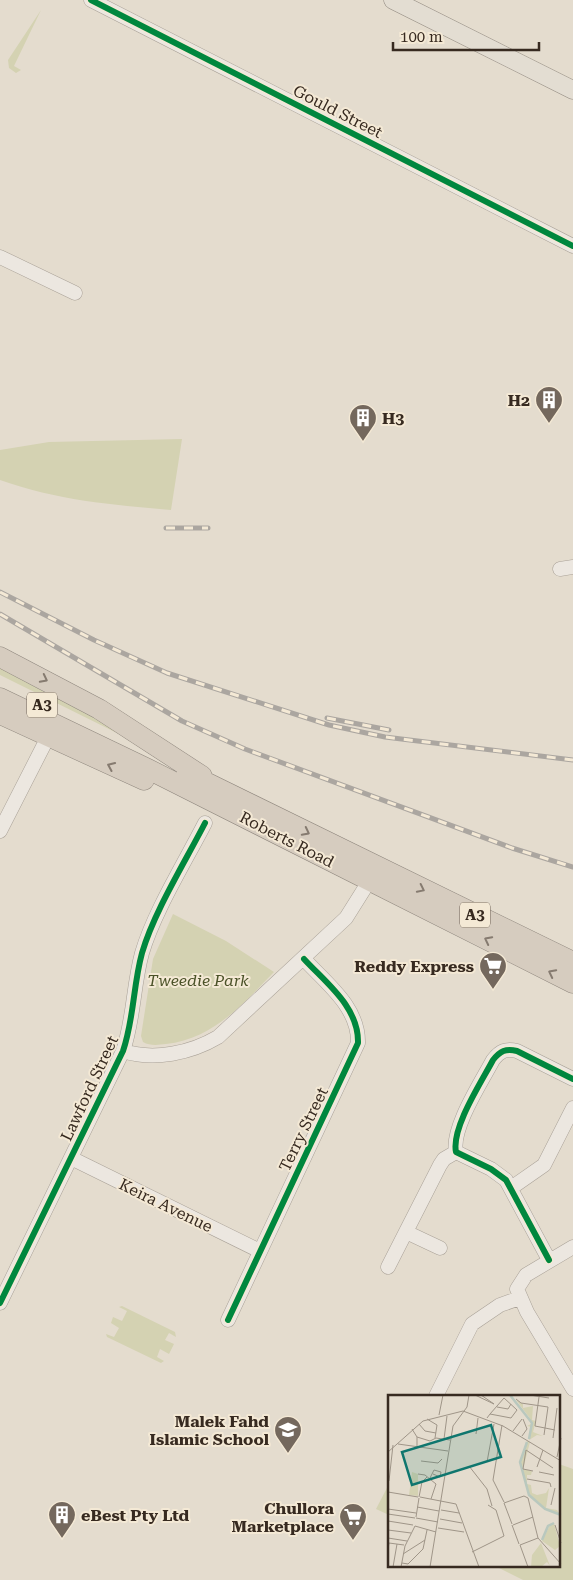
<svg xmlns="http://www.w3.org/2000/svg" width="573" height="1580" viewBox="0 0 573 1580" font-family="'Roboto Serif',serif">
  <style>
    .green { fill: #d4d2b2 }
    .lines { fill: none; stroke-linecap: round; stroke-linejoin: round }
    .minor-casing { stroke: #a9a197; stroke-width: 15 }
    .major-casing { stroke: #8f877e; stroke-width: 19 }
    .highway-casing { stroke: #8f877e; stroke-width: 21 }
    .minor { stroke: #ece7e0; stroke-width: 14 }
    .major { stroke: #e3ddd2; stroke-width: 18 }
    .highway { stroke: #d6ccbf; stroke-width: 20 }
    .rail-casing { stroke: #aba6a0; stroke-width: 5 }
    .rail { stroke: #f4e9d5; stroke-width: 3; stroke-dasharray: 9; stroke-linecap: butt }
    .cycleway-casing { stroke: #f4e9d5; stroke-width: 9 }
    .cycleway { stroke: #00873e; stroke-width: 6 }
    .oneway { stroke: #867b70 }
    .labels { text-anchor: middle; stroke-width: 4; stroke-linejoin: round; paint-order: stroke }
    .shield { fill: #f4e9d5; stroke: #706356; stroke-width: 1 }
    .shield-label { font-size: 15px; font-weight: bold; fill: #372a20 }
    .street-label { font-size: 16px; fill: #372a20; stroke: #f4e9d5 }
    .poi-label { font-size: 16px; font-weight: bold; fill: #372a20; stroke: #f4e9d5; text-anchor: end }
    .park-label { font-size: 16px; font-style: italic; fill: #4b5228; stroke: #f4e9d5 }
    .inset-river { fill: none; stroke: #b9c8be; stroke-width: 2.5 }
    .inset-road { fill: none; stroke: #9f9588; stroke-width: 1 }
    .view { fill: #0f766e; fill-opacity: 0.15; stroke: #0f766e; stroke-width: 2.5 }
    .inset-edge { fill: none; stroke: #372a20; stroke-width: 2.5 }
  </style>
  <rect width="100%" height="100%" fill="#e4dcce"/>
  <!-- green -->
  <path class="green" d="M41,10L14,66L21,70L16,73L9,68L8,60Z
    M182,439L171,510C112,505 56,500 0,480V450L49,442Z
    M0,662L51,687L123,736L0,675Z
    M173,914L226,941L274,972C243,1004 213,1039 166,1044C158,1045 150,1046 143,1042L141,1036L153,959Z
    M122,1306L175,1332L176,1337L169,1333L165,1340L174,1344L169,1354L160,1349L157,1357L164,1361L161,1363L107,1337L106,1334L114,1337L119,1328L111,1323L113,1317L122,1321L127,1311L119,1307Z
    M559,1464L573,1469V1580H523L495,1566H559Z
    M389,1484V1515L376,1509Z"/>
  <g class="lines">
    <defs>
      <path id="minor" d="M91,0L573,246
        M0,257L75,293
        M560,569L573,567
        M0,831L48,737
        M123,1051C154,1061 191,1053 218,1037L346,918L373,875
        M71,1158L260,1251
        M511,1188L544,1165L573,1108
        M406,1232L440,1248
        M573,1247L526,1275L517,1289L527,1312L573,1389
        M549,1260L506,1180L491,1169L456,1152C451,1128 482,1081 493,1060C500,1051 506,1048 517,1051L573,1079
        M388,1267L440,1165L444,1159L456,1152
        M0,1303L123,1051C134,1019 133,986 142,953C154,912 185,862 205,823
        M228,1320L358,1043C359,1007 326,983 304,959
        M436,1396L472,1324L500,1305L520,1298"/>
      <path id="major" d="M393,0L573,90"/>
      <path id="highway" d="M0,657L99,709L202,776
        M0,698L148,769L573,983
        M0,714L144,780
        M187,773L573,962"/>
    </defs>
    <!-- minor casing -->
    <use href="#minor" class="minor-casing"/>
    <!-- major casing -->
    <use href="#major" class="major-casing"/>
    <!-- highway casing -->
    <use href="#highway" class="highway-casing"/>
    <!-- minor -->
    <use href="#minor" class="minor"/>
    <!-- major -->
    <use href="#major" class="major"/>
    <!-- highway -->
    <use href="#highway" class="highway"/>
    <defs>
      <path id="rail" d="M166,528H208
        M0,592L94,640L167,673L329,725L385,737L573,760
        M0,614L182,721L245,749L512,848L573,867
        M327,718L389,730"/>
    </defs>
    <!-- rail casing -->
    <use href="#rail" class="rail-casing"/>
    <!-- rail -->
    <use href="#rail" class="rail"/>
    <defs>
      <path id="cycleway" d="M91,0L573,246
        M549,1260L506,1180L491,1169L456,1152C451,1128 482,1081 493,1060C500,1051 506,1048 517,1051L573,1079
        M0,1303L123,1051C134,1019 133,986 142,953C154,912 185,862 205,823
        M228,1320L358,1043C359,1007 326,983 304,959"/>
    </defs>
    <!-- cycleway casing -->
    <use href="#cycleway" class="cycleway-casing"/>
    <!-- cycleway -->
    <use href="#cycleway" class="cycleway"/>
  </g>
  <!-- one-way arrows -->
  <defs><path id="oneway-chevron" d="M-2-3.5L2.5 0L-2 3.5" fill="none" stroke-width="1.6" stroke-linecap="round" stroke-linejoin="round" transform="scale(1.25)"/></defs>
  <g class="oneway">
    <use href="#oneway-chevron" transform="translate(44 679) rotate(27)"/>
    <use href="#oneway-chevron" transform="translate(111 766) rotate(-156)"/>
    <use href="#oneway-chevron" transform="translate(306 832) rotate(27)"/>
    <use href="#oneway-chevron" transform="translate(421 889) rotate(26)"/>
    <use href="#oneway-chevron" transform="translate(488 940) rotate(-153)"/>
    <use href="#oneway-chevron" transform="translate(552 973) rotate(-153)"/>
  </g>
  <!-- icons -->
  <defs>
    <symbol id="building-pin" viewBox="-11 -11 22 30"><path d="M0 17L-7.5 6A9.5 9.5 0 1 1 7.5 6Z" fill="#74685d" stroke="#f4e9d5"/><path d="M-4-6H4V6H1V3H-1V6H-4ZM-2.5-4.3h1.7v1.8h-1.7ZM.8-4.3h1.7v1.8H.8ZM-2.5-1h1.7V.8h-1.7ZM.8-1h1.7V.8H.8Z" fill="#fff"/></symbol>
    <symbol id="supermarket-pin" viewBox="-11 -11 22 30"><path d="M0 17L-7.5 6A9.5 9.5 0 1 1 7.5 6Z" fill="#74685d" stroke="#f4e9d5"/><path d="M-6-5.5h2.5l.6 2H6L4.5 2H-2.5L-4.4-4H-6ZM-1.5 3.2a1.3 1.3 0 1 0 .1 0ZM3 3.2a1.3 1.3 0 1 0 .1 0Z" fill="#fff"/></symbol>
    <symbol id="school-pin" viewBox="-11 -11 22 30"><path d="M0 17L-7.5 6A9.5 9.5 0 1 1 7.5 6Z" fill="#74685d" stroke="#f4e9d5"/><path d="M0-5L7-2L0 1L-7-2ZM-4 1L0 2.5L4 1V4Q0 6-4 4Z" fill="#fff"/></symbol>
  </defs>
  <g fill-rule="evenodd">
    <use href="#building-pin" x="533" y="384" width="32" height="43"/>
    <use href="#building-pin" x="347" y="402" width="32" height="43"/>
    <use href="#supermarket-pin" x="477" y="950" width="32" height="43"/>
    <use href="#school-pin" x="272" y="1414" width="32" height="43"/>
    <use href="#building-pin" x="46" y="1499" width="32" height="43"/>
    <use href="#supermarket-pin" x="337" y="1501" width="32" height="43"/>
  </g>
  <g class="labels">
    <!-- shield labels -->
    <g class="shield">
      <rect x="27" y="692.5" width="30" height="25" rx="4"/>
      <rect x="460" y="902.5" width="30" height="25" rx="4"/>
    </g>
    <g class="shield-label">
      <text x="42" y="710">A3</text>
      <text x="475" y="920">A3</text>
    </g>
    <!-- street labels -->
    <g class="street-label">
      <text transform="translate(338 111) rotate(27)" y="6">Gould Street</text>
      <text transform="translate(287 839) rotate(27)" y="6">Roberts Road</text>
      <text transform="translate(89 1088) rotate(-65)" y="6">Lawford Street</text>
      <text transform="translate(303 1129) rotate(-64)" y="6">Terry Street</text>
      <text transform="translate(166 1205) rotate(26)" y="6">Keira Avenue</text>
    </g>
    <!-- poi labels -->
    <g class="poi-label">
      <text x="530" y="406">H2</text>
      <text x="382" y="424" text-anchor="start">H3</text>
      <text x="474" y="972">Reddy Express</text>
      <text x="269" y="1427">Malek Fahd<tspan x="269" dy="18">Islamic School</tspan></text>
      <text x="334" y="1514">Chullora<tspan x="334" dy="18">Marketplace</tspan></text>
      <text x="81" y="1521" text-anchor="start">eBest Pty Ltd</text>
    </g>
    <!-- park labels -->
    <g class="park-label">
      <text x="198" y="986">Tweedie Park</text>
    </g>
  </g>
  <!-- overview -->
  <g transform="translate(388 1395)">
    <rect width="172" height="172" fill="#e4dcce"/>
    <path d="M128,5L135,9V13L145,11L144,25L148,26L145,37L155,41L149,40L141,45L144,32L139,31L143,29L141,22ZM139,46L142,47L135,74L144,76L143,80H139V89L143,90L144,98L149,100L158,98L161,93L158,113L169,115L172,120L158,115L142,101L132,67ZM24,77L30,79V101L21,100ZM166,128L172,151L167,155L154,146L162,130ZM153,148L162,171L159,167L153,172H143L144,160Z" fill="#d4d2b2"/>
    <path class="inset-river" d="M122,0L144,28L141,44M139,47L132,67L141,100L157,114L173,120M154,145L160,131L166,128"/>
    <path class="inset-road" d="M87,0L106,9L93,0M142,0L161,3M128,4L133,8L160,12M109,12L120,14L123,9M51,20L55,0M99,23L102,19L116,3L129,15L123,23L102,19M39,24L49,30L47,43M31,29L37,36L48,38M114,30L105,85L116,107M147,31L151,2M147,31L167,35M24,34L29,42V52M125,36L134,24M88,39L90,23M156,40L160,12M134,41L139,34L135,24M29,42L42,46L48,43L62,45M165,43L169,13M56,44L59,21M10,49L60,56M0,57L35,26L75,16L115,31L173,66M169,62L173,43M33,66L50,68L54,64M99,67L106,29M81,71L99,94L104,111M149,72L155,55M145,76L135,74L138,55L165,73M151,77L166,80M30,79L37,80L48,89L43,104M42,83L46,75L53,77L52,82L45,79M139,84L162,88L163,92M1,86L5,50M0,97L30,102M31,102L34,87L39,82M32,102L68,109L91,172M116,108L136,101L140,103L150,143L173,169M116,108L124,129M163,110L167,93M29,112L51,116M0,114L28,118M53,115L71,118M0,119L27,123M28,122L31,103M28,123L50,127M52,124L74,128M0,126L25,130M124,130L131,149M125,130L145,122M167,130L173,148M27,131L48,137M50,133L76,137M0,135L23,138M0,143L19,146M132,150L150,143M132,150L140,172M0,154L1,148L16,150M84,157L116,141L108,115L100,110M15,159L37,145M14,168L20,169L35,154L39,135M5,172L9,149M13,172L17,151L27,131M42,172L65,31L79,12L81,0"/>
    <path class="view" d="M103,30L113,62L24,90L14,57Z"/>
    <rect width="172" height="172" class="inset-edge"/>
  </g>
  <!-- scale -->
  <path d="M393 42v8h146v-8" fill="none" stroke="#372a20" stroke-width="2.5"/>
  <text x="400" y="42" font-size="15" fill="#372a20" stroke="#f4e9d5" stroke-width="4" paint-order="stroke">100 m</text>
</svg>
